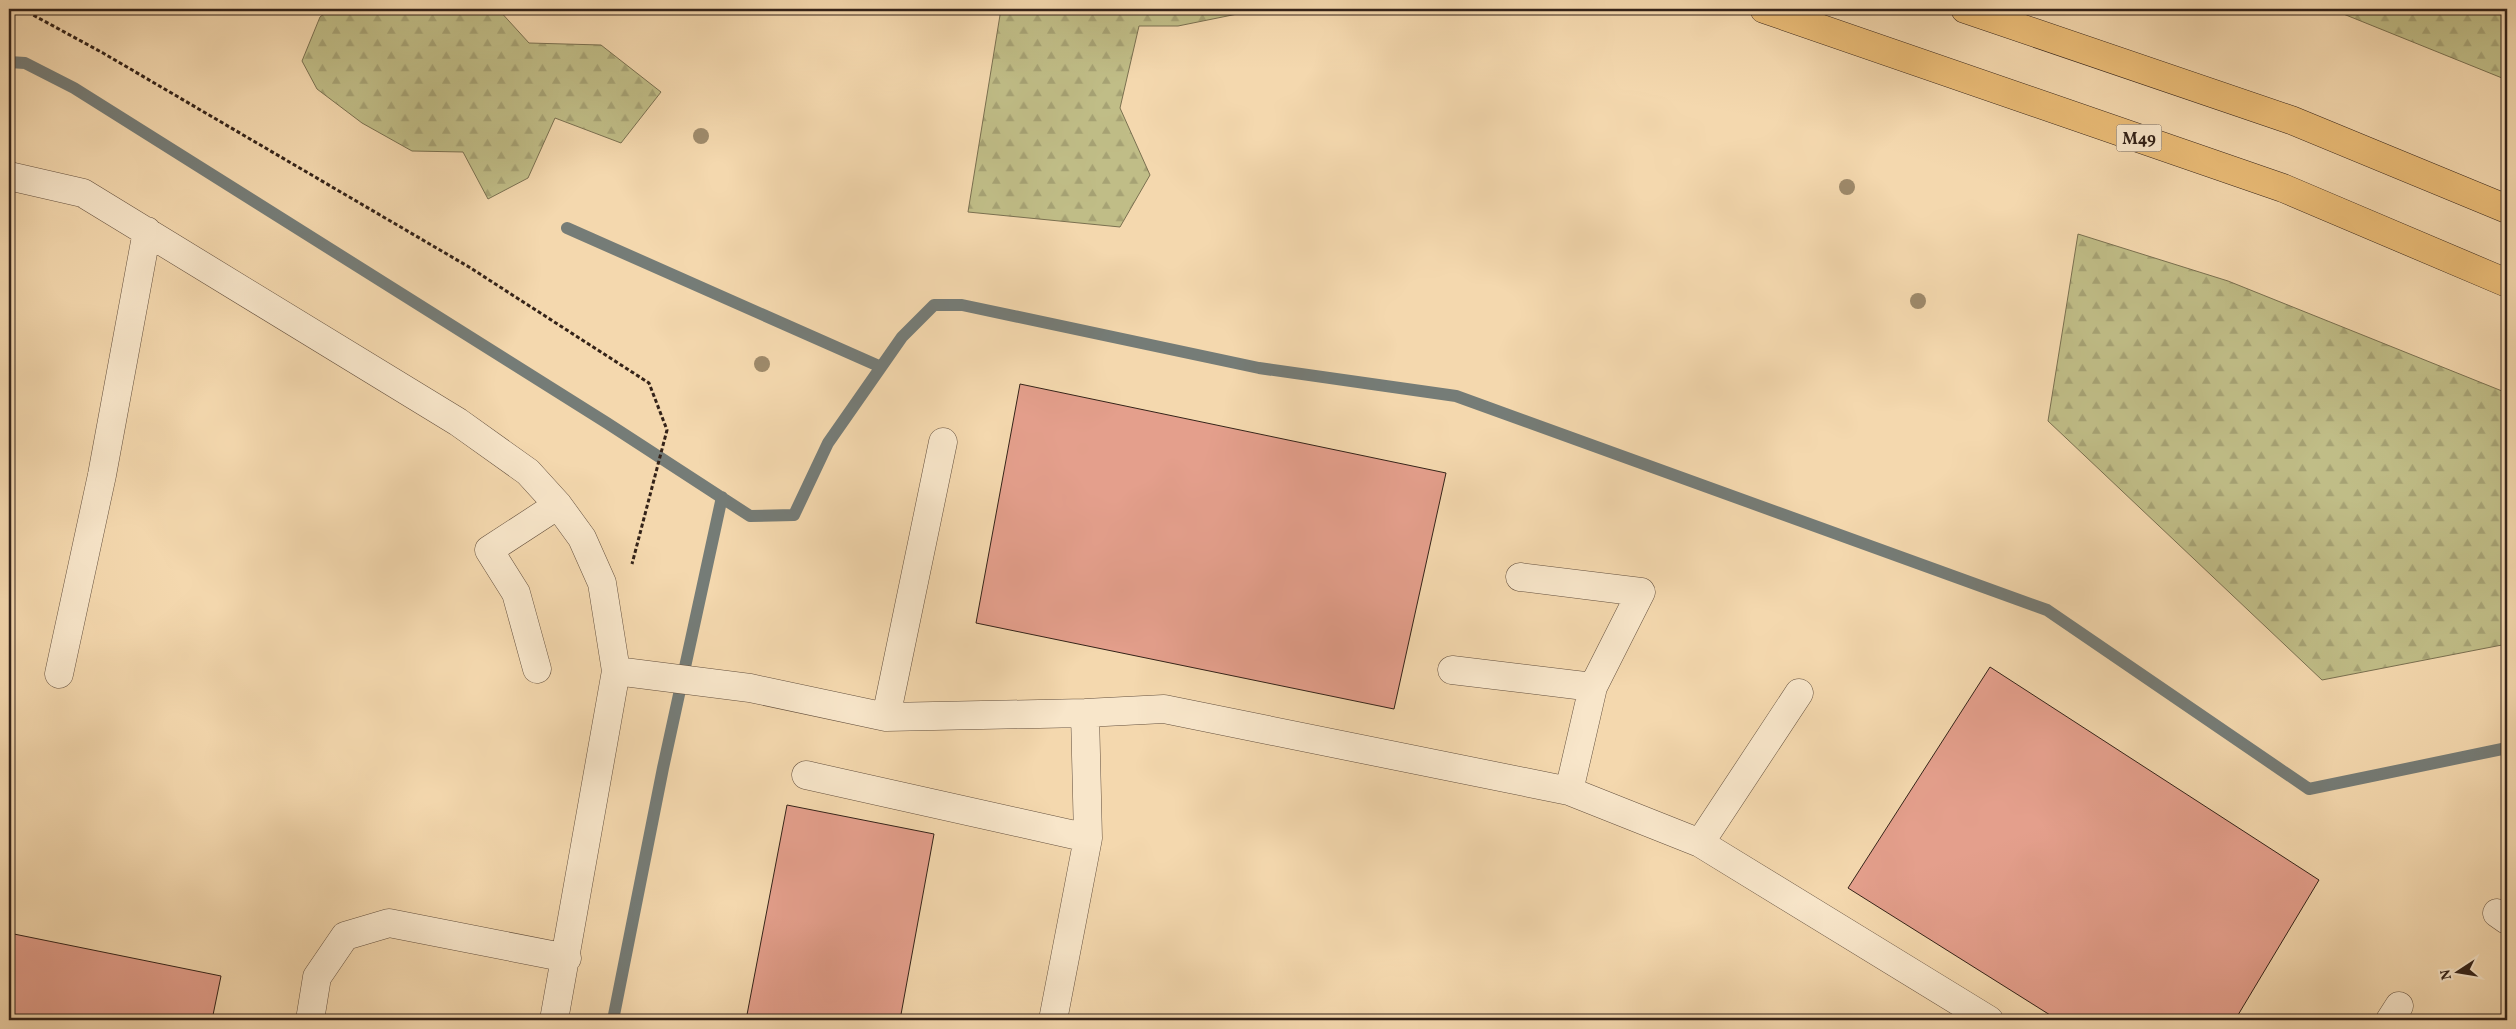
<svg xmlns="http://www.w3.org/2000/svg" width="2516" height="1029" viewBox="0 0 2516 1029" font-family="Vollkorn,serif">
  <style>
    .forest { fill: url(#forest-firs); stroke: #7a7050 }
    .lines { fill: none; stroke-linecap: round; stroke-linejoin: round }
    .stream { stroke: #757c77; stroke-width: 12 }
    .building { fill: #e49f8c; stroke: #342319 }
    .minor-casing { stroke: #64503e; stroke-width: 29 }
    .highway-casing { stroke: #342319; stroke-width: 29 }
    .path { stroke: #342319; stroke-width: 3; stroke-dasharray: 4 2.5; stroke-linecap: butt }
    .minor { stroke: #f8e6ca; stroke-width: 28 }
    .highway { stroke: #eabc77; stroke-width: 28 }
    .tree { fill: #9e8a6b }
    .labels { text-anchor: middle; stroke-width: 4; stroke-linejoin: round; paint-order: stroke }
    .shield { fill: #f8e6ca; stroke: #6f5e4e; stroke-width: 1 }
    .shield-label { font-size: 16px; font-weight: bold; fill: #342319 }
  </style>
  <defs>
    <pattern id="forest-firs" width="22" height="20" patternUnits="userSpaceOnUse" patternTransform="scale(1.25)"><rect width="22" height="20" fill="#c0bd87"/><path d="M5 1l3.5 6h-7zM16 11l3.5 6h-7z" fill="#a6a274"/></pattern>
  </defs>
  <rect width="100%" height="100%" fill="#f4d8ae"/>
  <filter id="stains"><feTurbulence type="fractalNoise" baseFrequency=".004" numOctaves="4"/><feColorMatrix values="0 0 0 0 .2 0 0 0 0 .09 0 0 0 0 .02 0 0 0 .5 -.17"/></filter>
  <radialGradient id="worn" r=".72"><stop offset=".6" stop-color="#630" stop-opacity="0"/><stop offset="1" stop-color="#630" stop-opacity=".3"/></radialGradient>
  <!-- forest -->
  <path class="forest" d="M330,9H452L456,14L466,9H498L529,43L601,45L661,92L621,143L555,118L528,178L488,199L463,152L412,151L362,123L317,89L302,61L320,17Z
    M1001,9H1262L1178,26H1139L1120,108L1150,175L1120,227L968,212Z
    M2331,9H2507V80Z
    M2078,234L2228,281L2507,393V644L2322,680L2048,421Z"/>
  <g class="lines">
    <!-- stream -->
    <path class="stream" d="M9,62L25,63L74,88L607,423L750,516L794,515L828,443L902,337L934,305H962L1259,368L1456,396L2047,610L2309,789L2507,748
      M567,228L881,367
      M613,1020L663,768L722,497"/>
  </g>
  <!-- building -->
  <path class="building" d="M1020,384L1446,473L1394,709L976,623Z
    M1990,667L2319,880L2235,1020H2058L1848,888Z
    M787,805L934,834L900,1020H746Z
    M9,933L221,976L212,1020H9Z"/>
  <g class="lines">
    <defs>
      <path id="minor" d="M9,176L83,193L458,422L528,472L558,505L582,538L602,583L616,671L554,1020
        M1520,577L1641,592L1593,687L1569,791
        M537,669L516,593L489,550L558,505
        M1452,670L1593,687
        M616,671L750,688L886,717L1085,713L1164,709L1569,791L1700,843L1989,1020
        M59,674L102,475L147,231
        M886,717L943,442
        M806,775L1088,838
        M1700,843L1799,693
        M2497,913L2507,920
        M310,1020L317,977L345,936L389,923L567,958
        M1053,1020L1088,838L1085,713
        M2390,1020L2399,1006"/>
      <path id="highway" d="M1764,9L2283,188L2507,283
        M1965,9L2291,120L2507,209"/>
    </defs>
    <!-- minor casing -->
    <use href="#minor" class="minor-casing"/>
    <!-- highway casing -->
    <use href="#highway" class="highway-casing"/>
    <!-- path -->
    <path class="path" d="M22,9L103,53L469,267L649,383L667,430L632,564"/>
    <!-- minor -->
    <use href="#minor" class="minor"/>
    <!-- highway -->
    <use href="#highway" class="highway"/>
  </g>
  <!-- trees -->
  <g class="tree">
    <circle cx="701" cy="136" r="8"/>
    <circle cx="1847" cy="187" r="8"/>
    <circle cx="1918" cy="301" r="8"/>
    <circle cx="762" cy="364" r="8"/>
  </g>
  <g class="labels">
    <!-- shield labels -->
    <rect class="shield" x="2116.5" y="124.5" width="45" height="27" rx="4"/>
    <g class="shield-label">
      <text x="2139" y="144">M49</text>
    </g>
  </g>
  <!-- margin -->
  <rect width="2516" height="1029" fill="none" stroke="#f4d8ae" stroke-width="30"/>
  <rect x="10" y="10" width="2496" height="1009" fill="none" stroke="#342319" stroke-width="2.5"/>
  <rect x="15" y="15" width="2486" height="999" fill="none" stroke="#342319"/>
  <!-- north arrow -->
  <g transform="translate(2458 972) rotate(258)" stroke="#f8e6ca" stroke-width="4" paint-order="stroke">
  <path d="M0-4L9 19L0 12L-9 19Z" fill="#342319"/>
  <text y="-8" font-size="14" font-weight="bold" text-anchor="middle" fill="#342319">N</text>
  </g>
  <rect width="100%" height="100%" filter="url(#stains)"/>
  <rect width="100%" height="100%" fill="url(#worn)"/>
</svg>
